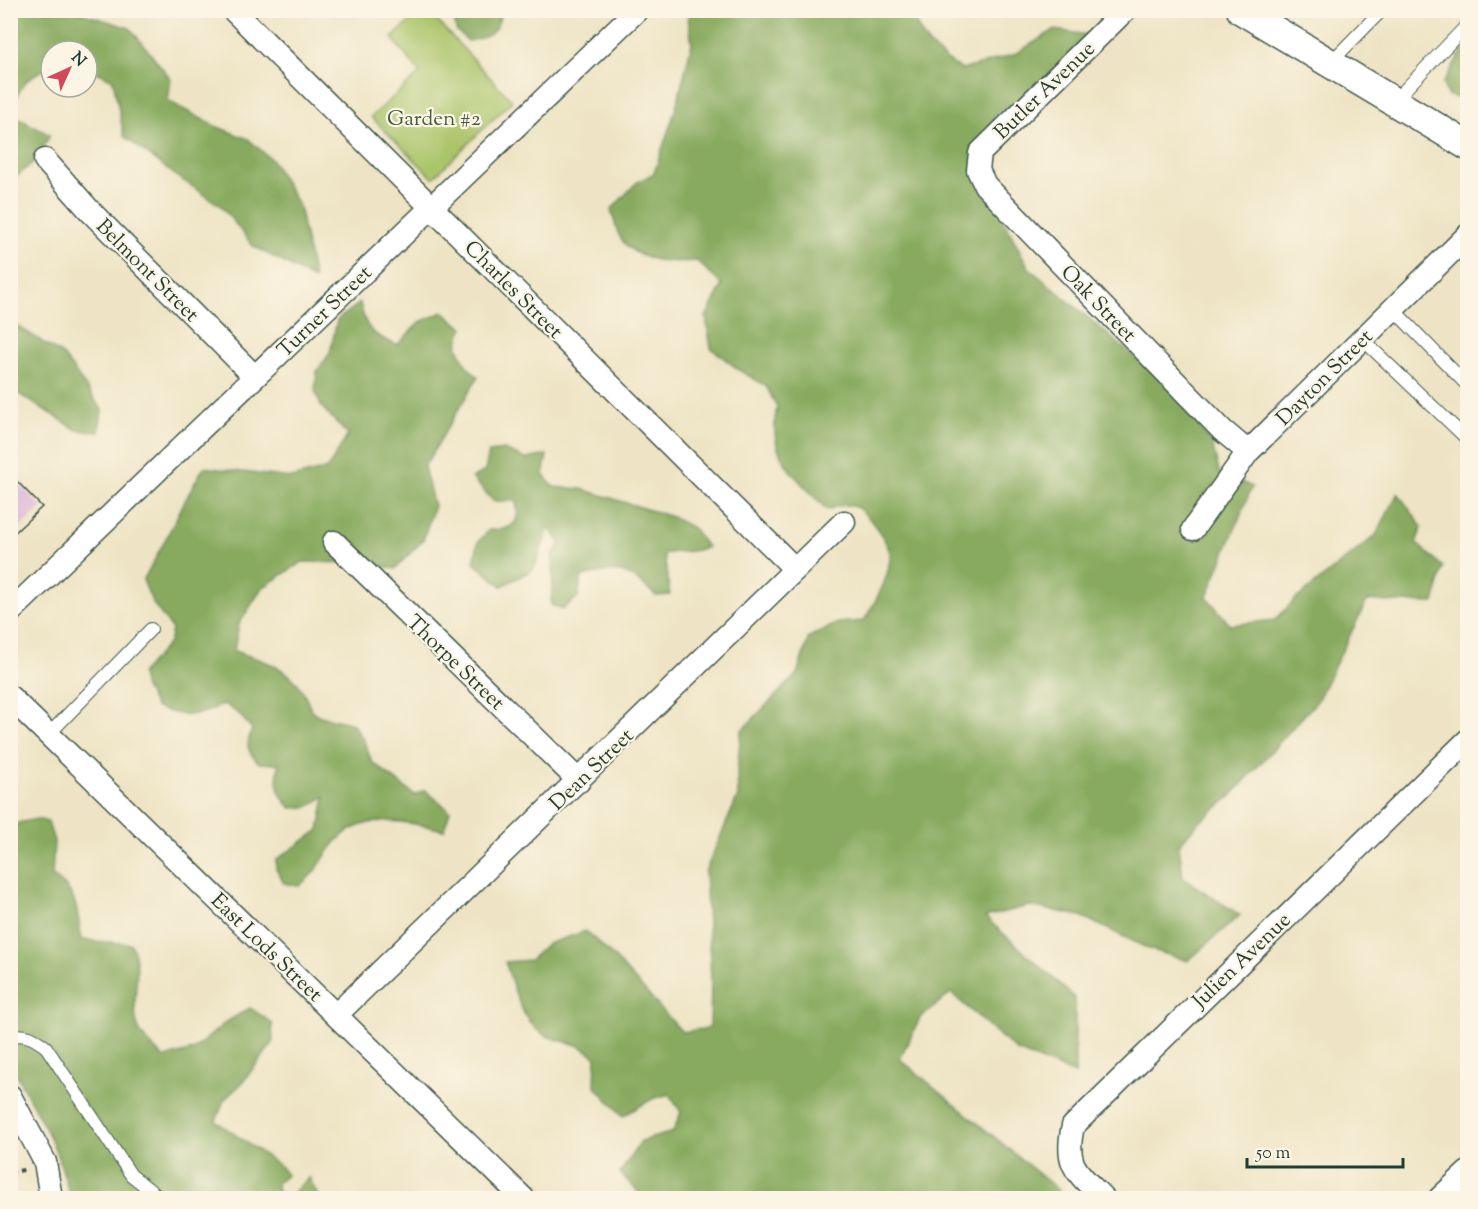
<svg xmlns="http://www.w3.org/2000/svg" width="1478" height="1209" viewBox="0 0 1478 1209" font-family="'Sorts Mill Goudy',serif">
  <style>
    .green { fill: #abc56b; stroke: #658150; stroke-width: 1.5 }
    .forest { fill: #88aa5f; stroke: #54744a; stroke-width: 1.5 }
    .building { fill: #dbb3d8 }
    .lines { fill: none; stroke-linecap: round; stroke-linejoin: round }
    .service-casing { stroke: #3e564a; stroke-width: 14 }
    .minor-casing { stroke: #3e564a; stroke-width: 25 }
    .tertiary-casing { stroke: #3e564a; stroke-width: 31 }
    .path { stroke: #3e564a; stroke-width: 4; stroke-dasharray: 4.5 4.5; stroke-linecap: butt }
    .service { stroke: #fff; stroke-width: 12 }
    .minor { stroke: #fff; stroke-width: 22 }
    .tertiary { stroke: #fff; stroke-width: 28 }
    .labels { text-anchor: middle; stroke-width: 4.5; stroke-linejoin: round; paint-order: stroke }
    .street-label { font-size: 21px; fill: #1f3d34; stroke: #fcf5e5 }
    .park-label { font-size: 21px; fill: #425f42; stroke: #fcf5e5 }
  </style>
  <rect width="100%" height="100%" fill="#fcf5e5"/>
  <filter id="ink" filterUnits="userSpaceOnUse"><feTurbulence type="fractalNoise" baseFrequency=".0167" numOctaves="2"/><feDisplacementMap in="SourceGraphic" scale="12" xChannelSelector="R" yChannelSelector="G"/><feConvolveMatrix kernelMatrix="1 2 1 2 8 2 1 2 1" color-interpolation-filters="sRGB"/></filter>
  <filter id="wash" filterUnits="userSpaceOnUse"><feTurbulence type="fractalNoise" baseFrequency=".008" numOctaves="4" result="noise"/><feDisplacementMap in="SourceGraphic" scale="24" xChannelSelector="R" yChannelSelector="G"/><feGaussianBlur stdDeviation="1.35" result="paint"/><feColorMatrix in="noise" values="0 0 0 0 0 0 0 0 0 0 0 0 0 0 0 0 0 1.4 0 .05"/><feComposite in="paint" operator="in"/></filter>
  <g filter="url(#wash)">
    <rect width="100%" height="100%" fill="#eee4c5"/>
    <!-- green -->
    <path class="green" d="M421,11H428L512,101L433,178L371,117L420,73L392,38Z"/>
    <!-- forest -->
    <path class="forest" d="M11,11H75L130,28L171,79L168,101L215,126L248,139L272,160L299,206L314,279L253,246L221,206L175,175L124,136L113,80L87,67V51H51V67C25,76 17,89 11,114L50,135L37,159L11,181Z
      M453,11V10L501,11C498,33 489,37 468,41L456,30Z
      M687,11H914C915,38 941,57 962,70L1015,54L1054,30L1090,35L1029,95L996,114L980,153L985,185L1029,268L1163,381L1212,443L1219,472L1252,487L1207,597L1230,625L1275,620L1296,599L1376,535L1398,493L1422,527L1416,543L1443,567L1434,603L1367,601L1317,701L1230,797L1198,823L1179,845L1183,878L1240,915L1188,961L1149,949L1081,916L1029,906L985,917L1075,998V1074L1017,1051L951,993L920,1018L900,1059L1068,1198H644L620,1173L641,1141L673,1132L681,1112L669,1094L652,1099L623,1116L595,1086L596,1057C575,1040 571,1045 549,1037C520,1025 515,988 505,962L530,960L547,944L586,931L615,958L682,1032L710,1028L711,978L705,872L738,796L737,773L741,731L797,674L809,637L838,623L864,621C875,601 890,579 890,555C890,544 869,516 859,509C850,503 837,505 827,510C796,476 766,458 777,407L766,386L740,371L711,348L706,317L722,285L697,261C671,263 636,263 620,237C616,229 614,219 611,210L636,183L654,173L676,108L692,43Z
      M1467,43L1468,100L1466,101L1447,95L1443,83Z
      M360,303C366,331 371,334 397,345L420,322L443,312L463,328L457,346L466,365L478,377L424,467L434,506L423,540L395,569L366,563L302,562L262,588L239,624L234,651C260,660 286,664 302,690C308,698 307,708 316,714C325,719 342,720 353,724L364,741L372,762L415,795L425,790L450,811L444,830C407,822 363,810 334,844C320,861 319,871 299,886L284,883L276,869V860L319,830L325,796L308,807L291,808C277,794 275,784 279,764L259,763C246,751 246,745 252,729L239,714L224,704C195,718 185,718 155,707L143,684L141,674L169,643L172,629L152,602L143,580C166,543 181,504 204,467L291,478L327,469L348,435L321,406L315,391L317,371L330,353L337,320Z
      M11,322L63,355L102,410L99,432L77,430L11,389Z
      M504,450L526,459L547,455L543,475L554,487L582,489L672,517L693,528L707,547C690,554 680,550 664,554L670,595L656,596C625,568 622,568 582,576L578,597L563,609L551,605C551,588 556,573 552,556L561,543L549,528L534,569L502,586L474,563L478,542L489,530C511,530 521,526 516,501H493L472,478L485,471L489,452Z
      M37,819L48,822L54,841L52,876C78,890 78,913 81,940L131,944C144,970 130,996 137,1024C140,1037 155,1049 164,1058L193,1050L226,1022L250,1008L272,1023L273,1043L242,1083L224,1100L216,1121L280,1166L287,1175L277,1183L278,1193L291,1195L309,1177L319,1198H70C64,1173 56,1147 43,1124C32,1103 20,1084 11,1062V830L18,823Z"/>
    <g id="blocks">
      <!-- building -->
      <path class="building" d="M10,474L42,507L10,537Z"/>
    </g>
  </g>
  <g filter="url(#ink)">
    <use href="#blocks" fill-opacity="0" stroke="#3e564a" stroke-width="1.5"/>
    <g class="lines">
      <defs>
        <path id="service" d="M1330,63L1382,10
          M1394,101L1468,24
          M1393,309L1468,386
          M1362,339L1468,440
          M49,734L151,629
          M10,1036C26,1033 34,1038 46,1047L131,1175L160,1198"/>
        <path id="minor" d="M233,10L795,569
          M1125,10L980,153L978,170L985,185L1222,430L1248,452
          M45,160L90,211L255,377
          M1193,529L1248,452L1468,235
          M334,542L579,781
          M10,612L637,10
          M10,697L523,1198
          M336,1015L844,522
          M10,1096L45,1162L51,1198
          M1103,1198C1077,1172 1064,1166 1073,1126L1468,740
          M1440,1198L1468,1172"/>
        <path id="tertiary" d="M1241,10L1468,146"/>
      </defs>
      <!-- service casing -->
      <use href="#service" class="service-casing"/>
      <!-- minor casing -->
      <use href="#minor" class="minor-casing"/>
      <!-- tertiary casing -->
      <use href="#tertiary" class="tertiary-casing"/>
      <!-- path -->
      <path class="path" d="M10,1172L24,1170"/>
      <!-- service -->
      <use href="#service" class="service"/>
      <!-- minor -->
      <use href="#minor" class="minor"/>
      <!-- tertiary -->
      <use href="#tertiary" class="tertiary"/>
    </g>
  </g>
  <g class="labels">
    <!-- street labels -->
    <g class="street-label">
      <text transform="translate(1044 90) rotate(-44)" y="7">Butler Avenue</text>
      <text transform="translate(148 270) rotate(45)" y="7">Belmont Street</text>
      <text transform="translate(514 289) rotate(45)" y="7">Charles Street</text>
      <text transform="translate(1099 303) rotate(46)" y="7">Oak Street</text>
      <text transform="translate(324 311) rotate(-44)" y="7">Turner Street</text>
      <text transform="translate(1324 377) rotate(-45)" y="7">Dayton Street</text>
      <text transform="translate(456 662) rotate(44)" y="7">Thorpe Street</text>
      <text transform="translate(591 769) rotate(-44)" y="7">Dean Street</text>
      <text transform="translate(267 947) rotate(44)" y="7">East Lods Street</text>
      <text transform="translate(1241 960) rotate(-44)" y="7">Julien Avenue</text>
    </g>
    <!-- park labels -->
    <g class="park-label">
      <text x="434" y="125">Garden #2</text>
    </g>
  </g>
  <!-- margin -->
  <rect width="1478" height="1209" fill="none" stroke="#fcf5e5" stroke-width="36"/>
  <!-- north arrow -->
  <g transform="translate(69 69) rotate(45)"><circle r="28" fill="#fcf5e5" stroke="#a4ab9e" stroke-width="1.5"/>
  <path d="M0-4.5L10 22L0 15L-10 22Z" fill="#d1495b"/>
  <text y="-9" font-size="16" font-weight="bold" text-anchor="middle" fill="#1f3d34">N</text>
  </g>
  <!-- scale -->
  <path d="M1247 1158v9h156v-9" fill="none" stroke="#1f3d34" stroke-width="3"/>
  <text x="1256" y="1158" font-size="18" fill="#1f3d34" stroke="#fcf5e5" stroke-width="4.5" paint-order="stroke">50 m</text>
</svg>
